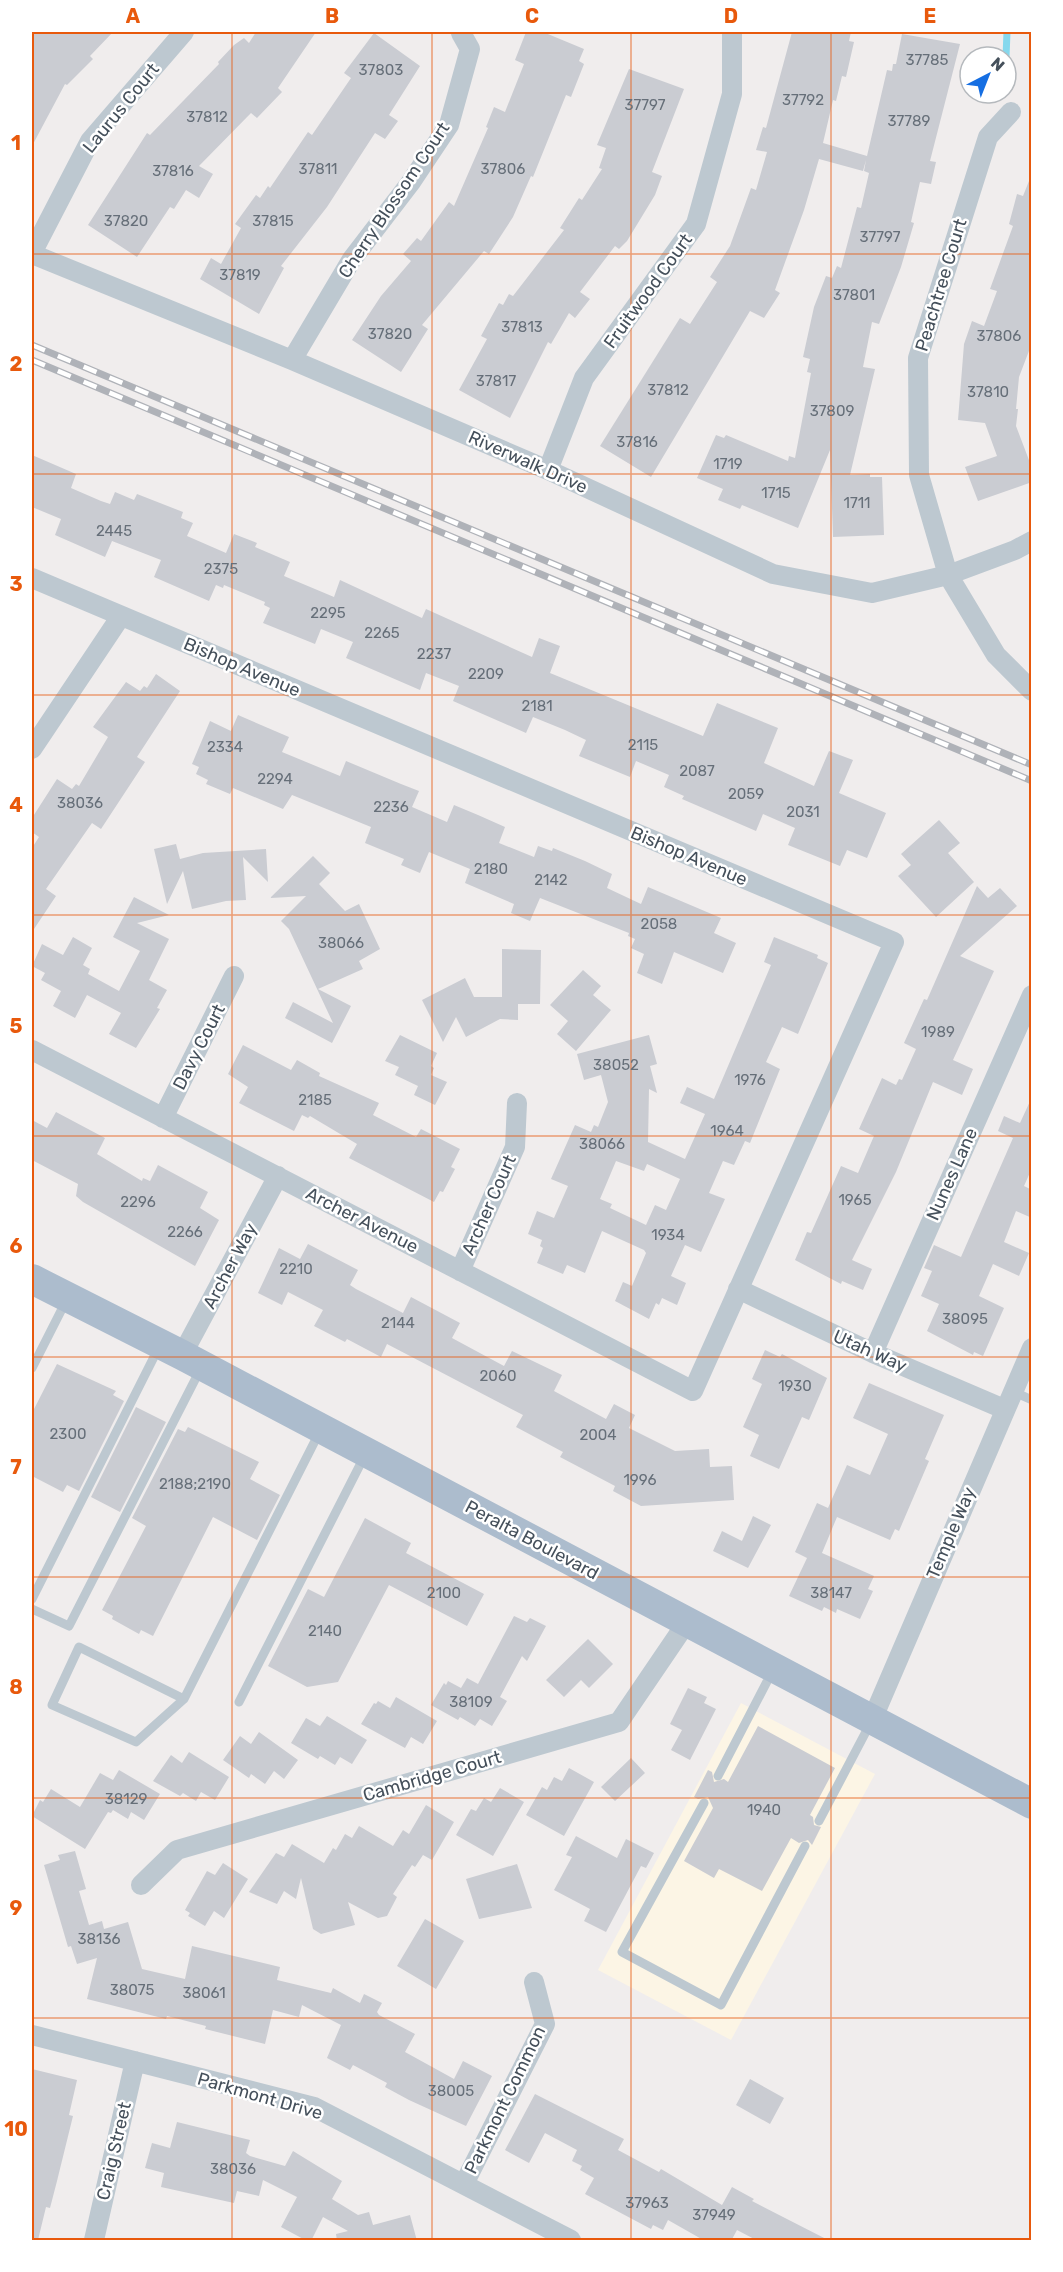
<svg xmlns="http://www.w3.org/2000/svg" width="1063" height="2272" viewBox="0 0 1063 2272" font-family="Rubik,sans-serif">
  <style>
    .commercial { fill: #fcf5e5 }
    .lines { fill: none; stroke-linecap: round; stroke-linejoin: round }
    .stream { stroke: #85d8ed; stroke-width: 7 }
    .building { fill: #caccd2; fill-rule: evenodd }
    .service { stroke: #bdc8d0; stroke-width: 9 }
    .minor { stroke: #bdc8d0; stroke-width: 20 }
    .primary { stroke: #acbccd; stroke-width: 30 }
    .rail-casing { stroke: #afb2b8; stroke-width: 7 }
    .rail { stroke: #fff; stroke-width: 4.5; stroke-dasharray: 14; stroke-linecap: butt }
    .grid { fill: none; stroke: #e8590c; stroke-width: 1.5; stroke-opacity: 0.55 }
    .labels { text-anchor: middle; stroke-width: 5; stroke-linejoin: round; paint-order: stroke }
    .number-label { font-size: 15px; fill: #666f79 }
    .street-label { font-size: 18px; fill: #45505b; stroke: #fff }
    .neatline { fill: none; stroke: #e8590c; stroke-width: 2 }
    .grid-label { font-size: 20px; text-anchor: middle; font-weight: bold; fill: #e8590c }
  </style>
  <rect width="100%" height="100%" fill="#f0eded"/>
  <!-- commercial -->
  <path class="commercial" d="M741,1703L875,1774L731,2040L598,1970Z"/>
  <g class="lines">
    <!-- stream -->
    <path class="stream" d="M1006,57L1007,32"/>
  </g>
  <!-- building -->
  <path class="building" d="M32,32H113L90,56L93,59L67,85L65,84L32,146Z
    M256,32H316L278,88L282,92L257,118L251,113L199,166L213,174L199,198L186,190L174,209L170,207L137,257L88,225L147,133L150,135L219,64L218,62L234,45L244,38L249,43Z
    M526,32H543L584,49L579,61L584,64L571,97L566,95L533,177L531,176L513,217L489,254L484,251L422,325L428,329L401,372L352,340L381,296L411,261L403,254L417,238L421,241L449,202L454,206L488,128L486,127L494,107L505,112L524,64L515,60Z
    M792,32H851L849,41L854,42L846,77L842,76L836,101L833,100L823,143L867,156L887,70L892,71L893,64H896L902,34L960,44L930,161L936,162L931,184L920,182L911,222L914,223L901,267L879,324L872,322L863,367L875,369L850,475L870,474V477H882L884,535L833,537L830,450L798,528L742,505L740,509L718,500L723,489L697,478L716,435L724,438L726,435L788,461L789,456L795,458L811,373L807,372L810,359L803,357L814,307L826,276L832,278L837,266L841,268L857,207L861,208L869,173L864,171L866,160L863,171L819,159L804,210L775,290L780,293L764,318L750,311L651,477L600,446L680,318L690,324L717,282L710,277L730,246L751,188L756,190L767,152L756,150L763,127L766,128Z
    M374,33L420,66L389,115L398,121L385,139L375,133L327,207L281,266L284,268L259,314L200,279L211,258L221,264L241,228L235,224L256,195L260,198L268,186L270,188L308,132L312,135L351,78L344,73Z
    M629,69L684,89L652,172L662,176L655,195L627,241L619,249L615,246L580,292L590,299L575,318L569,313L551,344L548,342L510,418L459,390L487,339L481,336L499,303L503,305L509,294L513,296L564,230L560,228L579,198L582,200L602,169L599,168L606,148L597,145Z
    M1029,181H1032V343L1019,377L1016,409H1018L1016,426L1032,468V482L978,501L965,467L997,456L985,423L958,420L964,344L972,321L984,326L997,291L990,289L1013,226L1009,224L1017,194L1023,196Z
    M32,455L76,474L71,488L101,501L110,504L115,492L134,500L137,494L183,512L181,518L193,523L187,536L226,553L234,534L257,543L255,547L290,562L284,576L334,597L340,580L422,618L426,609L532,657L539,638L560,646L550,673L703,736L717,703L778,728L764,763L814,786L829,751L853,760L839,793L886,813L867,858L847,850L840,866L788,845L795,828L763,814L756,831L682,799L684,796L664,787L669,775L636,761L630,777L579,756L586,740L565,730L533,717L526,733L453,701L459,686L426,673L420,690L346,658L353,642L321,629L315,644L263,623L270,608L264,605L265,602L224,585L223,588L216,585L209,601L154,577L161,560L112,541L105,557L55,535L61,519L32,507Z
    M156,674L180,691L137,757L145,762L101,829L92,823L46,889L56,896L32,932V848L39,837L32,832V818L57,779L72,789L76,784L79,786L108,737L93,727L126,682L140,691L144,686L147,688Z
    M238,715L289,737L282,752L340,776L346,761L401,784L419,791L412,807L447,822L454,805L478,815L505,827L499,843L534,857L538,846L552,851L553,848L585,861L612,874L607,888L641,904L648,887L721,918L714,933L736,943L723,973L674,952L662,984L637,973L644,954L631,948L635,939L628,936L629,933L540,898L530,921L511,913L514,904L465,883L470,869L429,852L420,873L401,865L404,859L365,843L371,827L292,795L283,809L233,788L230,794L206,784L208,780L196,774L199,767L192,764L210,721L231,731Z
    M939,820L960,843L948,853L974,882L936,917L898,876L911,865L901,854Z
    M176,844L180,859L203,853L266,849L268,882L243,857L246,900L226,901L192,909L183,871L167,904L154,849Z
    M313,856L330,873L319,884L345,911L359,904L380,949L359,961L363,969L318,989L351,1006L332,1043L285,1018L293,1002L333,1023L289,929L281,921L306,896L270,898Z
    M977,886L988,898L1000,888L1017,906L960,956L994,971L953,1060L973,1069L962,1095L933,1082L896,1172L852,1260L872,1269L863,1290L842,1281L841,1284L795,1260L807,1232L811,1233L841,1166L858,1173L874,1136L859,1129L882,1078L896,1085L899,1079L902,1080L916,1049L904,1043L924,999L927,1000Z
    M134,897L169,915L137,923L169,939L149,980L167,990L157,1008L160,1009L136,1048L109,1034L121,1013L87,995L75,1018L53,1006L61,991L41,980L45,973L32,966L42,944L63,955L73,937L92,948L83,965L90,969L88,974L119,991L140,951L113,937Z
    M774,937L818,955L817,958L828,963L798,1034L782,1027L766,1062L780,1069L750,1143L745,1141L734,1165L723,1161L709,1193L725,1199L701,1252L685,1245L671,1276L686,1283L677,1305L662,1298L659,1305L656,1303L649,1319L615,1301L623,1282L632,1286L646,1253L644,1250L602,1231L585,1273L567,1265L563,1274L537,1263L543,1248L540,1246L542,1240L528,1234L537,1211L554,1218L568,1186L551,1179L575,1125L591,1132L594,1125L598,1127L608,1102L601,1075L584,1080L577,1054L649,1035L657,1064L650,1066L657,1093L649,1089L648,1142L685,1159L705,1114L680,1103L687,1087L714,1099L771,965L764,962ZM616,1161L644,1171L647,1164L680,1179L666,1210L655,1205L646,1225L610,1208L612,1204L600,1199Z
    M502,949L541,950L540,1004H518V1020L500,1019L466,1037L456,1017L443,1042L422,1000L465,978L474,997H502Z
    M583,970L601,986L593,995L611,1010L576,1051L557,1034L568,1021L550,1005Z
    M400,1035L437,1053L431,1066L434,1068L431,1075L447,1082L435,1105L414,1095L418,1086L395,1075L399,1067L385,1061Z
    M243,1045L291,1070L297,1060L320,1073L319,1076L379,1103L373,1115L416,1137L421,1129L460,1149L451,1167L455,1169L443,1192L440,1191L434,1202L349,1158L357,1144L310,1116L308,1118L302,1115L294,1131L239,1103L248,1087L228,1074Z
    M1032,1097V1168L1024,1186L1032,1190V1218L1016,1211L1004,1242L1029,1253L1019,1276L993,1264L979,1296L1004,1308L983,1356L974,1352L973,1355L927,1331L939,1304L921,1296L932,1271L924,1268L934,1245L961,1257L1013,1138L998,1131L1004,1116L1020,1123Z
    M56,1112L105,1138L97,1154L142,1181L143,1178L150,1181L158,1165L208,1192L200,1208L219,1220L195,1266L83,1202L76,1196L78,1184L32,1160V1120L47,1128Z
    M308,1244L358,1270L350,1285L356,1289L403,1313L411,1297L460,1323L452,1338L504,1366L512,1351L562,1375L554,1391L606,1419L614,1404L635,1415L629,1428L675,1451L709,1449L710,1467L732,1466L734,1500L641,1506L613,1491L615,1486L560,1457L563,1452L516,1427L523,1415L387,1344L381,1357L347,1339L345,1342L314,1326L323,1310L288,1292L282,1305L258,1293L279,1248L300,1259Z
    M765,1350L780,1357L782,1354L827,1378L809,1420L802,1417L779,1469L750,1456L759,1435L743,1427L762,1384L752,1379Z
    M57,1364L116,1391L113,1395L124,1401L79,1491L67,1485L63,1492L32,1476V1413Z
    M869,1383L944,1415L925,1459L929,1461L899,1531L895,1529L890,1540L837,1517L822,1553L874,1576L868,1589L873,1591L860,1619L837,1609L836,1613L824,1607L822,1611L789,1596L807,1558L795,1552L817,1503L828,1508L847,1465L870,1475L888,1434L853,1418Z
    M136,1407L166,1422L120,1512L91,1497Z
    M188,1427L259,1462L250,1479L280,1495L257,1540L213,1517L153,1636L141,1630L139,1634L112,1619L113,1616L102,1610L146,1526L132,1518L178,1429L185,1432Z
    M753,1516L771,1525L748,1568L713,1551L722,1531L742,1541Z
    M365,1518L411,1543L406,1553L484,1594L467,1626L389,1585L338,1682L307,1687L268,1666L308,1589L324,1597Z
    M514,1616L527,1622L530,1618L546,1626L527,1661L522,1656L500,1697L507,1701L492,1726L480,1719L475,1726L460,1717L458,1720L431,1705L444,1683L446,1685L448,1681L461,1688L467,1678L478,1684Z
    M588,1639L613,1664L589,1688L581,1680L564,1697L546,1680Z
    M688,1688L707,1697L704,1703L716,1709L690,1760L671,1750L682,1730L670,1724Z
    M396,1697L437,1721L423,1744L411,1737L405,1748L361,1724L374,1703L376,1704L378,1701L390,1708Z
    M327,1716L367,1740L352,1764L340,1757L335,1765L320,1756L318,1759L291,1743L306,1718L320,1726Z
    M758,1726L835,1768L810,1815L813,1817L814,1825L821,1827L812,1845L808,1840L799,1843L791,1838L762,1891L719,1869L714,1878L684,1861L713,1808L708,1797L698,1799L694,1797L708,1770L712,1772L714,1782L724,1779L728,1782Z
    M259,1732L298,1760L284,1779L274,1771L265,1784L251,1774L249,1778L223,1760L240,1736L251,1744Z
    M189,1752L229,1777L215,1800L201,1792L196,1801L183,1793L180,1796L153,1781L171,1755L182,1763Z
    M631,1758L645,1773L615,1801L601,1787Z
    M569,1768L594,1782L564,1836L526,1815L542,1787L547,1790L554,1777L562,1781Z
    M119,1770L160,1794L144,1820L131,1812L128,1819L113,1810L111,1813L108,1812L85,1849L32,1816L40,1800L43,1802L51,1789L80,1807L100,1773L113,1780Z
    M500,1788L524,1802L493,1856L456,1835L471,1809L476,1811L484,1798L491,1802Z
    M426,1805L454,1822L432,1860L423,1855L415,1867L412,1865L393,1894L397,1897L387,1916L378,1918L348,1902L355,1925L321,1934L313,1929L301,1878L296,1899L284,1891L277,1904L249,1892L276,1853L284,1857L292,1844L324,1863L333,1848L336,1850L345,1834L352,1838L359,1826L393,1846L403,1830L409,1834Z
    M576,1836L617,1858L626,1839L654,1853L646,1868L641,1866L606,1932L584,1921L590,1909L554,1890L572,1857L566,1855Z
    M75,1851L86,1889L79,1891L89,1925L102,1921L104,1929L128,1922L142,1969L185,1979L192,1946L280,1967L277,1980L331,1993L333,1988L360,2003L364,1994L382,2003L377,2012L379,2015L415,2034L405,2052L454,2079L463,2061L492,2076L466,2126L409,2100L385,2087L387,2083L353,2065L350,2070L327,2058L341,2025L302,2005L299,2017L273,2010L265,2044L205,2029L206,2026L167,2016L166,2019L87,1999L97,1958L77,1964L71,1946L68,1947L44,1865L60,1860L58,1855Z
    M223,1863L248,1879L224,1918L214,1911L205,1926L188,1916L190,1913L185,1910L207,1871L215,1875Z
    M517,1864L532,1908L479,1919L466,1879Z
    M425,1919L464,1941L436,1989L397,1966Z
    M32,2069L77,2080L69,2115L73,2116L57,2181L50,2208L46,2207L38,2240L32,2239Z
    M750,2079L784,2098L770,2124L736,2105Z
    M535,2094L624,2139L618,2150L659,2172L661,2169L722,2205L732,2187L754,2199L752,2201L830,2241H758L737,2230L731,2241H705L668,2220L663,2230L653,2225L651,2229L585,2194L594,2178L580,2170L582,2166L572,2161L577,2150L545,2133L529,2163L505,2150Z
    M177,2122L250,2140L246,2153L250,2156L285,2166L293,2151L342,2181L332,2199L358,2215L369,2212L373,2225L410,2215L417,2241H337L336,2234L348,2231L323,2217L311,2241H307L281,2227L297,2197L263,2180L259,2196L237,2191L234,2203L161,2187L164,2173L145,2168L152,2143L170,2148Z"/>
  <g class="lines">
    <!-- service -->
    <path class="service" d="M32,1368L66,1301
      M1012,1391L1032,1400
      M32,1599L159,1347
      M32,1609L69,1626L201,1368
      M184,1699L136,1742L52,1705L79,1647L184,1699L320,1431
      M239,1702L364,1457
      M718,1776L773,1670
      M704,1803L622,1952L721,2005L805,1846
      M819,1821L870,1724"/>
    <!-- minor -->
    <path class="minor" d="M1011,112L988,137L918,358L919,475L948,575L996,655L1032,691
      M32,253L90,141L184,32
      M32,254L292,360L548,470L773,574L872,593L948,575L1015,550L1032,541
      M292,360L352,259L411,182L449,125L470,49L461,33
      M548,470L584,378L696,224L732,94V33
      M32,578L894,942L693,1391L32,1050
      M32,749L121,616
      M163,1118L234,976
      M460,1271L515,1147L517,1103
      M738,1289L873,1353L1004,1409
      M873,1353L1032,995
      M182,1355L278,1176
      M872,1720L1032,1348
      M141,1885L177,1850L619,1722L687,1622
      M32,2035L314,2107L571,2240
      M464,2184L545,2024L534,1982
      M94,2240L135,2061"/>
    <!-- primary -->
    <path class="primary" d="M32,1279L182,1355L1032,1804"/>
    <defs>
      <path id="rail" d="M32,345L1032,765
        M32,360L1032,781"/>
    </defs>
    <!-- rail casing -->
    <use href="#rail" class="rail-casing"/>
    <!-- rail -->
    <use href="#rail" class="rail"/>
  </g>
  <!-- grid -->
  <path class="grid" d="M232,32V2240M432,32V2240M631,32V2240M831,32V2240M32,254H1032M32,474H1032M32,695H1032M32,915H1032M32,1136H1032M32,1357H1032M32,1577H1032M32,1798H1032M32,2018H1032"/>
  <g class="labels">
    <!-- number labels -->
    <g class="number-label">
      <text x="927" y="65">37785</text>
      <text x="381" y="75">37803</text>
      <text x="803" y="105">37792</text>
      <text x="645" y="110">37797</text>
      <text x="207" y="122">37812</text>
      <text x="909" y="126">37789</text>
      <text x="318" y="174">37811</text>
      <text x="503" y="174">37806</text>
      <text x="173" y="176">37816</text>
      <text x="126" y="226">37820</text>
      <text x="273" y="226">37815</text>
      <text x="880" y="242">37797</text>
      <text x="240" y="280">37819</text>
      <text x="854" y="300">37801</text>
      <text x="522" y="332">37813</text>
      <text x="390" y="339">37820</text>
      <text x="999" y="341">37806</text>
      <text x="496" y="386">37817</text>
      <text x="668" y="395">37812</text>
      <text x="988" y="397">37810</text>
      <text x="832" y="416">37809</text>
      <text x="637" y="447">37816</text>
      <text x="728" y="469">1719</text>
      <text x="776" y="498">1715</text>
      <text x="857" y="508">1711</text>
      <text x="114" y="536">2445</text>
      <text x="221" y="574">2375</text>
      <text x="328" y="618">2295</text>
      <text x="382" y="638">2265</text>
      <text x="434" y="659">2237</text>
      <text x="486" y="679">2209</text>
      <text x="537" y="711">2181</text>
      <text x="643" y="750">2115</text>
      <text x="225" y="752">2334</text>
      <text x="697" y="776">2087</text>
      <text x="275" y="784">2294</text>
      <text x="746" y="799">2059</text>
      <text x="80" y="808">38036</text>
      <text x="391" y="812">2236</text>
      <text x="803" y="817">2031</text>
      <text x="491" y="874">2180</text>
      <text x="551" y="885">2142</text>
      <text x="659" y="929">2058</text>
      <text x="341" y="948">38066</text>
      <text x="938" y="1037">1989</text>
      <text x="616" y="1070">38052</text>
      <text x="750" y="1085">1976</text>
      <text x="315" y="1105">2185</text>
      <text x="727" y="1136">1964</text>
      <text x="602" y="1149">38066</text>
      <text x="855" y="1205">1965</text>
      <text x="138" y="1207">2296</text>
      <text x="185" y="1237">2266</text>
      <text x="668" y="1240">1934</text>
      <text x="296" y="1274">2210</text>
      <text x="965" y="1324">38095</text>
      <text x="398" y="1328">2144</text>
      <text x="498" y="1381">2060</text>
      <text x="795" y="1391">1930</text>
      <text x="68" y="1439">2300</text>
      <text x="598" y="1440">2004</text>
      <text x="640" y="1485">1996</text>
      <text x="195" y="1489">2188;2190</text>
      <text x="444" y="1598">2100</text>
      <text x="831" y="1598">38147</text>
      <text x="325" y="1636">2140</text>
      <text x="471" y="1707">38109</text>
      <text x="126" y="1804">38129</text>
      <text x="764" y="1815">1940</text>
      <text x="99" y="1944">38136</text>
      <text x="132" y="1995">38075</text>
      <text x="204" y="1998">38061</text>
      <text x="451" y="2096">38005</text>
      <text x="233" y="2174">38036</text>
      <text x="647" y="2208">37963</text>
      <text x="714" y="2220">37949</text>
    </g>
    <!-- street labels -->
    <g class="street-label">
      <text transform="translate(121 108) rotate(-51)" y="6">Laurus Court</text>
      <text transform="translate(394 200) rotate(-56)" y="6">Cherry Blossom Court</text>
      <text transform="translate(941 285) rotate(-73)" y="6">Peachtree Court</text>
      <text transform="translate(648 291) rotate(-54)" y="6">Fruitwood Court</text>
      <text transform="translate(528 462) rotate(24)" y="6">Riverwalk Drive</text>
      <text transform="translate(242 667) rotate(23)" y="6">Bishop Avenue</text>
      <text transform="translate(689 856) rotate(23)" y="6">Bishop Avenue</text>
      <text transform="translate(199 1047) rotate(-63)" y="6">Davy Court</text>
      <text transform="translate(952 1174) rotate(-66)" y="6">Nunes Lane</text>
      <text transform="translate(489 1205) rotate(-66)" y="6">Archer Court</text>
      <text transform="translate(362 1220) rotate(27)" y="6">Archer Avenue</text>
      <text transform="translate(230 1266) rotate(-62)" y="6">Archer Way</text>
      <text transform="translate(870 1351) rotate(24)" y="6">Utah Way</text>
      <text transform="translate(951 1533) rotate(-67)" y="6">Temple Way</text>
      <text transform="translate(532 1540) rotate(28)" y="6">Peralta Boulevard</text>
      <text transform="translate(432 1776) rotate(-16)" y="6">Cambridge Court</text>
      <text transform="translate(260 2096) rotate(16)" y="6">Parkmont Drive</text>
      <text transform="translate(505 2100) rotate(-64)" y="6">Parkmont Common</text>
      <text transform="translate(114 2151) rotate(-77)" y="6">Craig Street</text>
    </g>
  </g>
  <!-- border -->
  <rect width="1063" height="2272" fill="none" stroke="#ffffff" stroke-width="66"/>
  <!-- north arrow -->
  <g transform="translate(988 75) rotate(42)"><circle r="28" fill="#ffffff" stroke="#b5b9bd" stroke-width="1.5"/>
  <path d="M0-4.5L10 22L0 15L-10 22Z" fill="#156ee2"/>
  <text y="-9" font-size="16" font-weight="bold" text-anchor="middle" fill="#45505b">N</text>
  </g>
  <rect x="33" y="33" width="997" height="2206" class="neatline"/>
  <g class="grid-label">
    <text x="133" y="23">A</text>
    <text x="332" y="23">B</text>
    <text x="532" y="23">C</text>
    <text x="731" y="23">D</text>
    <text x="930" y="23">E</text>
    <text x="16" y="150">1</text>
    <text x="16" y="371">2</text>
    <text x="16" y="591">3</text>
    <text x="16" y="812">4</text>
    <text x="16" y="1033">5</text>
    <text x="16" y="1253">6</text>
    <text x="16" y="1474">7</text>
    <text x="16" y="1694">8</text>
    <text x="16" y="1915">9</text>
    <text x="16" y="2136">10</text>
  </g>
</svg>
